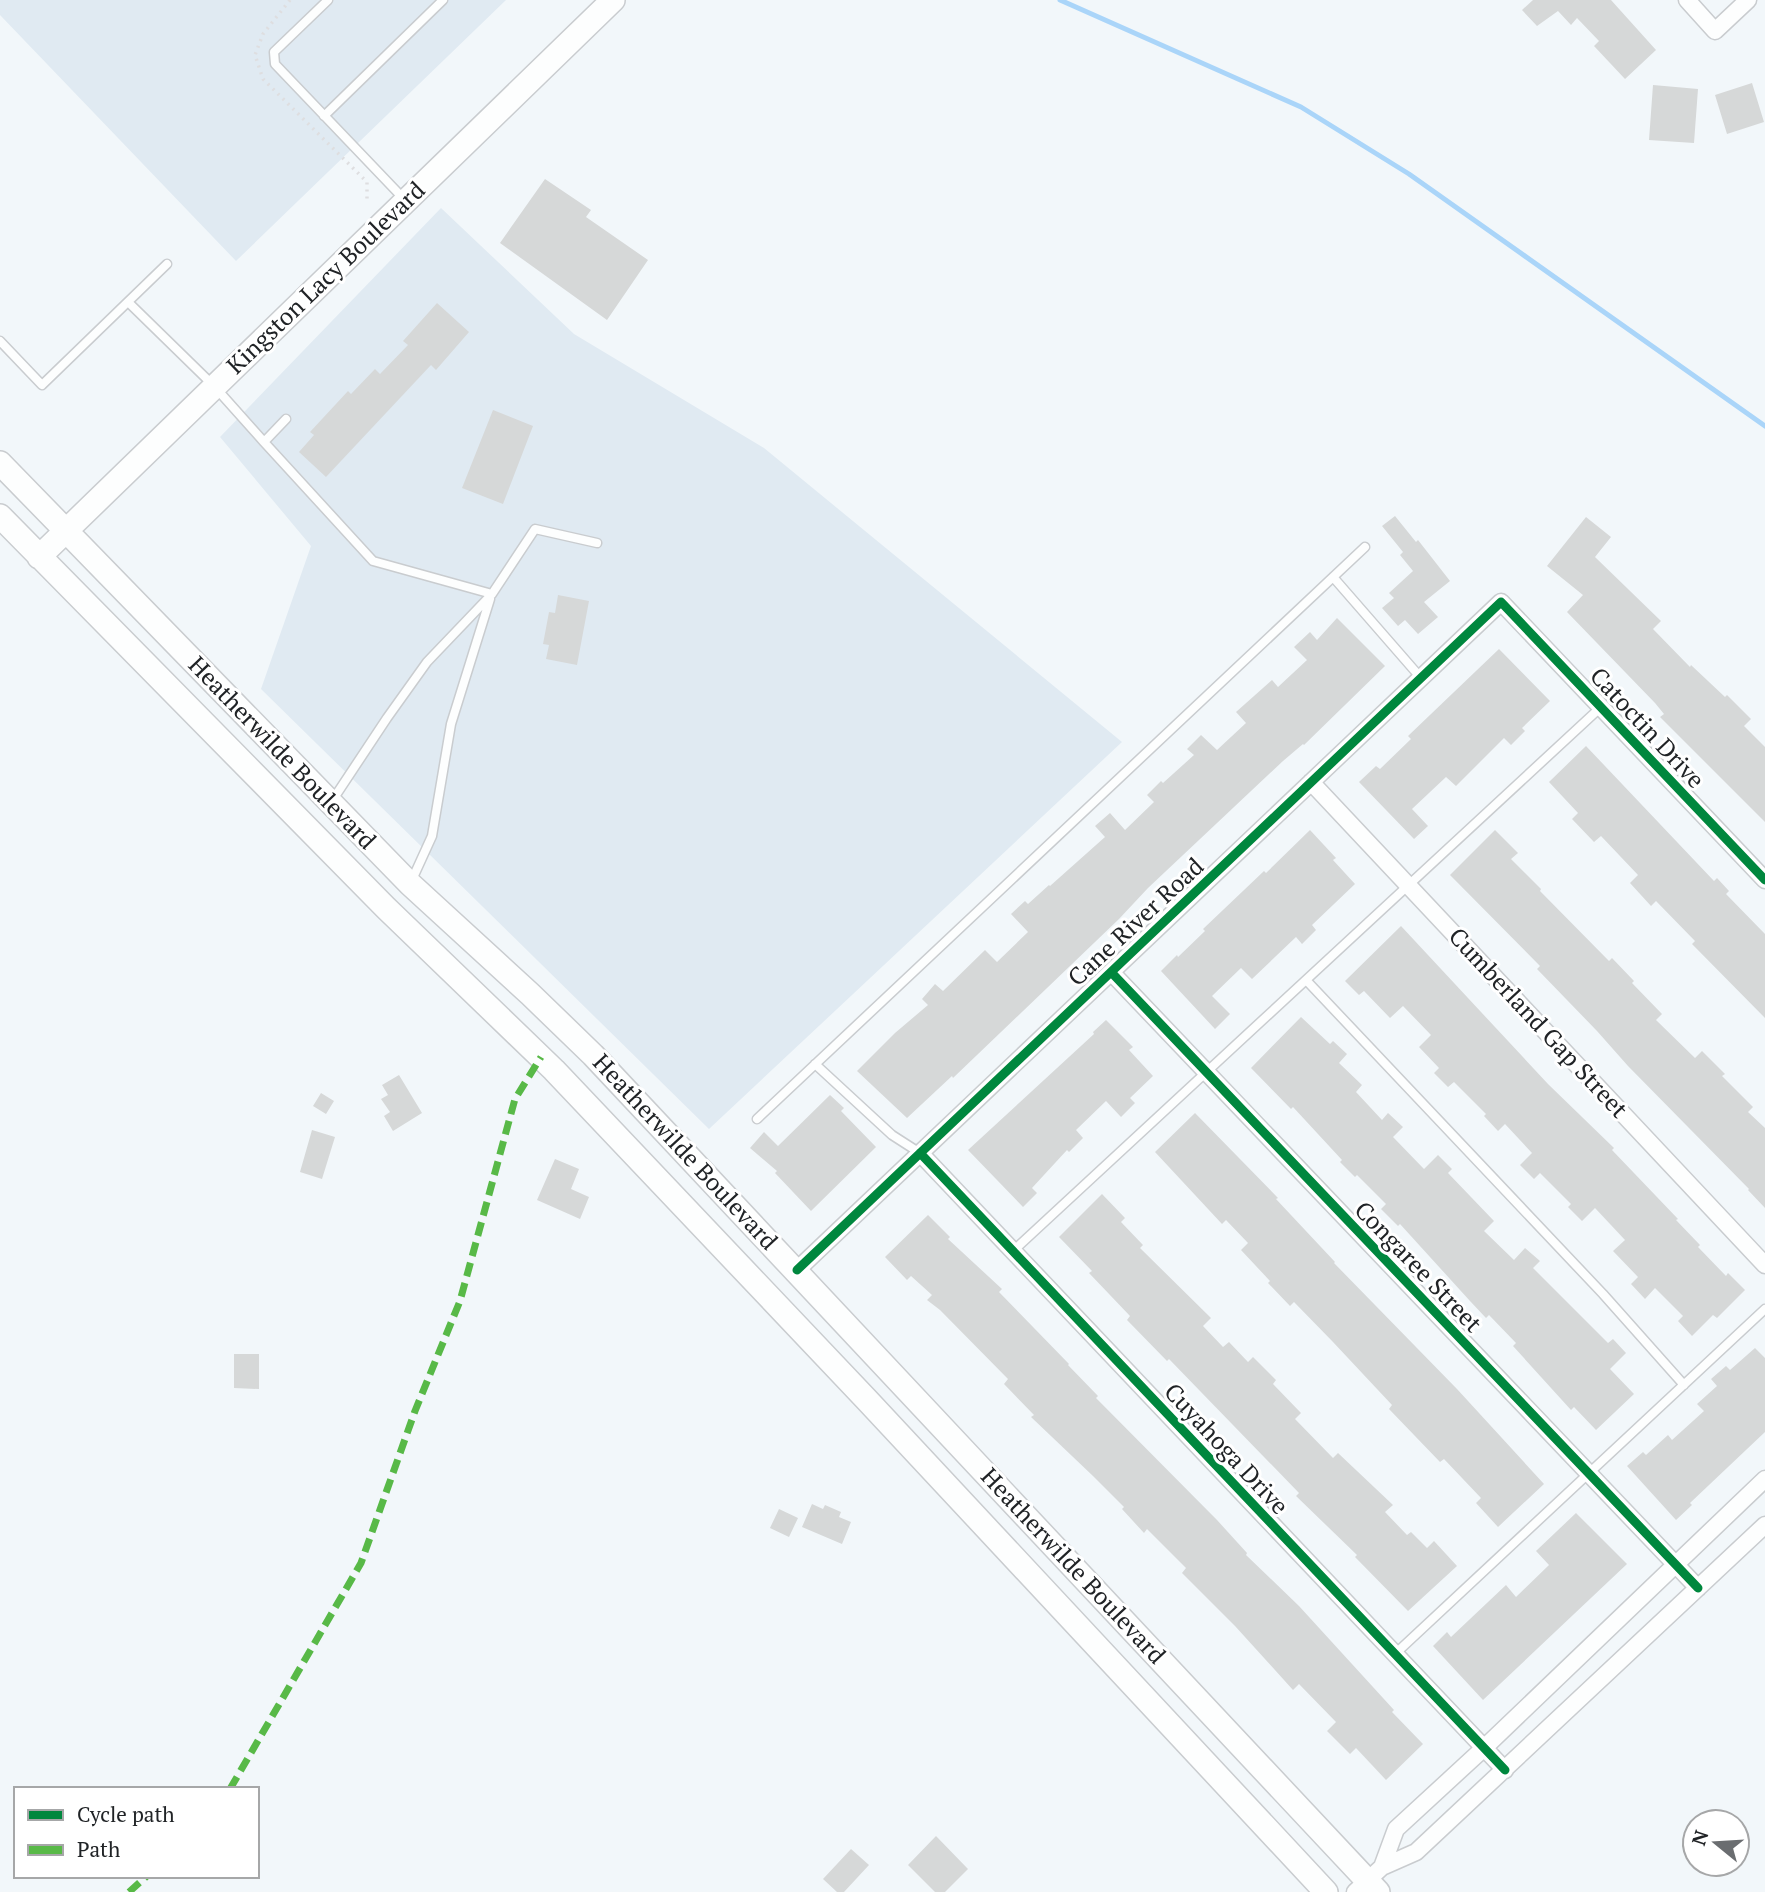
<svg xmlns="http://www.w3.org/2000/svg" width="1765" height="1892" viewBox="0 0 1765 1892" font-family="'PT Serif',serif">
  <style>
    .built { fill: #e0eaf2 }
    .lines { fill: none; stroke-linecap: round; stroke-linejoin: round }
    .stream { stroke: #aad5f9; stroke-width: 5 }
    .building { fill: #d6d8d8 }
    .lane-casing { stroke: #c9cccf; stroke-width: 11 }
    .street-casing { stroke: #c9cccf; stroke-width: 19 }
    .secondary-casing { stroke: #c9cccf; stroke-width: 26 }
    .path { stroke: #dedee0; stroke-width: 3.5; stroke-dasharray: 2 5; stroke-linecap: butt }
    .lane { stroke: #fdfefe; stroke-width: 8 }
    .street { stroke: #fdfefe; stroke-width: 16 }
    .secondary { stroke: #fdfefe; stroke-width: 23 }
    .quiet { stroke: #58b947; stroke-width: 7; stroke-dasharray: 14 7; stroke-linecap: butt }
    .cycleway-casing { stroke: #fff; stroke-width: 13 }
    .cycleway { stroke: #00873e; stroke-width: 9 }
    .labels { text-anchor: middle; stroke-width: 6; stroke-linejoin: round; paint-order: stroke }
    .street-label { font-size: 24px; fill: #202326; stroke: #fff }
  </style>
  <rect width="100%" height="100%" fill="#f2f7fa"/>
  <!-- built -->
  <path class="built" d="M0,0H506L236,261L0,15Z
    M441,208L574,334L764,448L1122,742L709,1129L261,689L311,546L220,437Z"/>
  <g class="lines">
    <!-- stream -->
    <path class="stream" d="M1060,0L1301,107L1409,174L1765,426"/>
  </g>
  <!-- building -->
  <path class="building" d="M1533,0H1611L1656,50L1625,79L1594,46L1599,41L1577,18L1571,25L1558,11L1537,26L1522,10Z
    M1752,83L1764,122L1727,134L1715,95Z
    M1653,85L1698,89L1694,143L1649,140Z
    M545,179L591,210L586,217L648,260L607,320L500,243Z
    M437,303L469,332L436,370L431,365L326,477L299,452L314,435L310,432L348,391L351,394L375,369L380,374L408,345L403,341Z
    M493,410L533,426L503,504L462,488Z
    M1395,516L1416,542L1418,540L1450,581L1424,602L1438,617L1418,634L1405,620L1398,626L1382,608L1394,598L1389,593L1413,571L1400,555L1403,552L1382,526Z
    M1586,517L1611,537L1595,557L1661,621L1653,629L1690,667L1691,665L1725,697L1727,695L1751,719L1744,726L1765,747V822L1660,717L1664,714L1655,703L1567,612L1583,595L1547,566Z
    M558,595L589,601L577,665L546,659L549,645L543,644L549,612L555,613Z
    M1337,618L1385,666L1304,745L1303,744L1283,761L1148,888L1119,919L953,1078L952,1076L907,1118L857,1071L895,1033L928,1005L922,999L935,984L943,991L985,950L997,962L1028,932L1011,914L1025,901L1028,904L1049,885L1050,886L1105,837L1095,826L1110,813L1125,830L1154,802L1147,795L1161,781L1163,783L1194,755L1187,749L1201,735L1217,750L1246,723L1236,712L1272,680L1278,687L1307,660L1294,647L1310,632L1317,640Z
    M1499,649L1550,701L1522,728L1525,731L1511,745L1504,738L1456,786L1446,777L1412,809L1428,826L1414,839L1359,782L1376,766L1380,769L1411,739L1408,736Z
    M1586,746L1714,881L1717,878L1729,891L1726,894L1765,934V1018L1692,944L1695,941L1656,901L1651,906L1630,883L1638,875L1601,836L1594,842L1572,819L1578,813L1549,782Z
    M1310,830L1336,858L1333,860L1355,884L1312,925L1316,930L1302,944L1296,937L1252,979L1241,968L1212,996L1230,1014L1215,1029L1161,971L1177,955L1178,957L1205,931L1203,929L1264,871L1266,873Z
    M1495,830L1518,853L1511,859L1541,889L1540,891L1609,961L1612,958L1634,981L1632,983L1662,1014L1656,1020L1695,1058L1702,1051L1725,1074L1722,1076L1753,1107L1748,1112L1765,1128V1208L1748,1190L1749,1189L1628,1066L1597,1031L1537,969L1540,966L1450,875Z
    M1401,926L1548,1084L1614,1148L1612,1150L1678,1219L1676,1220L1700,1245L1698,1247L1726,1276L1728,1273L1745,1290L1717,1318L1713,1315L1692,1336L1678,1321L1683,1316L1655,1288L1645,1299L1631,1284L1638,1277L1613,1251L1625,1240L1595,1208L1582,1221L1568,1207L1571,1204L1540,1173L1534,1179L1520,1165L1532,1153L1505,1124L1498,1131L1484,1116L1486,1114L1454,1082L1448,1087L1434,1073L1439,1068L1419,1047L1431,1035L1403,1006L1390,1018L1364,991L1359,995L1345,981Z
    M1301,1017L1330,1044L1333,1041L1347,1054L1339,1063L1362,1085L1356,1092L1382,1120L1388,1113L1403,1127L1393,1137L1424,1169L1438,1155L1452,1169L1448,1173L1494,1221L1484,1231L1514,1260L1525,1248L1540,1261L1533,1268L1608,1343L1613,1339L1626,1353L1610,1369L1634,1394L1596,1430L1574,1407L1571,1410L1513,1346L1516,1343L1489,1315L1486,1318L1470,1301L1400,1224L1398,1226L1381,1209L1386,1204L1357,1175L1355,1177L1340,1162L1342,1160L1293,1107L1291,1109L1251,1068Z
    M1106,1020L1133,1047L1129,1050L1153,1076L1130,1098L1135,1103L1121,1117L1106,1101L1076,1130L1083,1138L1069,1152L1067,1150L1032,1188L1037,1193L1023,1207L968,1150L1094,1034L1093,1032Z
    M399,1075L422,1113L393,1131L384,1116L390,1112L381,1099L388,1095L382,1085Z
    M321,1093L334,1101L326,1114L313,1106Z
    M830,1095L844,1108L841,1111L876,1147L811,1211L775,1173L777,1171L750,1148L764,1132L778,1146Z
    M1195,1113L1278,1198L1276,1199L1335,1262L1334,1263L1457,1389L1544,1484L1498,1527L1476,1503L1481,1498L1444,1459L1440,1462L1389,1409L1392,1405L1333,1342L1294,1302L1290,1306L1268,1283L1270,1281L1241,1250L1248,1243L1226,1220L1222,1224L1155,1152Z
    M312,1130L335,1137L322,1179L300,1172Z
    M555,1159L579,1169L571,1189L589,1197L580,1219L537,1200Z
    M1102,1194L1125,1218L1121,1222L1143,1245L1140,1248L1211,1318L1203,1326L1223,1347L1229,1342L1248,1362L1253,1357L1276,1380L1273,1384L1301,1413L1295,1419L1333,1458L1338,1453L1393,1505L1385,1512L1407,1535L1411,1532L1427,1548L1434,1541L1457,1566L1408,1611L1355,1557L1357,1555L1296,1496L1299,1493L1169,1359L1167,1361L1127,1320L1130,1316L1089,1273L1092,1271L1059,1237Z
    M928,1215L950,1237L948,1239L1002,1289L999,1292L1069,1364L1068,1365L1098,1396L1096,1398L1217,1520L1247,1553L1246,1555L1299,1606L1394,1710L1392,1712L1423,1744L1386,1780L1356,1748L1350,1754L1327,1731L1336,1722L1299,1684L1293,1690L1235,1626L1182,1573L1186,1568L1147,1529L1144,1533L1122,1509L1124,1507L1093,1476L1031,1417L1034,1415L1004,1384L1008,1379L940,1310L927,1300L932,1295L911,1276L907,1280L885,1257Z
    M1755,1348L1765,1358V1432L1690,1503L1692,1505L1676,1520L1627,1466L1643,1452L1646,1455L1668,1435L1672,1440L1704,1411L1697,1404L1717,1386L1711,1379L1726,1366L1730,1370Z
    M234,1354H259V1389L234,1388Z
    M812,1504L823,1509L825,1505L841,1512L839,1517L851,1522L842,1544L802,1527Z
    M779,1509L798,1518L789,1537L770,1528Z
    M1576,1513L1627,1564L1483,1700L1433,1646L1447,1632L1451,1637L1506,1585L1516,1597L1549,1565L1536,1551Z
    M936,1836L968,1869L945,1892H935L908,1865Z
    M851,1849L869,1865L844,1892H837L823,1879Z"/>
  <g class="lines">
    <defs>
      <path id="lane" d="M328,0L274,52L275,64L403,198
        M324,116L443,0
        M128,302L214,386L264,442
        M0,341L42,385L167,264
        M286,419L264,442L373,561L492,594
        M1333,577L1421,678
        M332,801L387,718L427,662L492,594L535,529L597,543
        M411,882L432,836L451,724L490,599
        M1306,980L1603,1294L1684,1385
        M815,1064L892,1135L920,1153
        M757,1119L1365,547
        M1013,1251L1601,707
        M1395,1654L1765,1309"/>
      <path id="street" d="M1687,0L1715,31L1748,0
        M1311,782L1765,1265
        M1111,972L1698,1588
        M920,1153L1505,1770
        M797,1270L1501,602L1765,880
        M1382,1867L1396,1829L1484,1748L1765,1479
        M1355,1892L1382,1867L1416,1852L1765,1525"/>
      <path id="secondary" d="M0,463L410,884L530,994L593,1055L1378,1892
        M0,516L386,908L554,1070L867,1400L1326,1892
        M39,557L613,0"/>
    </defs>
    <!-- lane casing -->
    <use href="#lane" class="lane-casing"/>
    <!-- street casing -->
    <use href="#street" class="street-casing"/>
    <!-- secondary casing -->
    <use href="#secondary" class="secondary-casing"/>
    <!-- path -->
    <path class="path" d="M290,0L263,34L255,55L263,79L367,182V200"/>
    <!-- lane -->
    <use href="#lane" class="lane"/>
    <!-- street -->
    <use href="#street" class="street"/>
    <!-- secondary -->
    <use href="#secondary" class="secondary"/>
    <!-- quiet -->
    <path class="quiet" d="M230,1789L361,1563L415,1411L460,1301L515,1099L541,1057
      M129,1892L147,1876"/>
    <defs>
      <path id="cycleway" d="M1111,972L1698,1588
        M920,1153L1505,1770
        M797,1270L1501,602L1765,880"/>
    </defs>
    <!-- cycleway casing -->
    <use href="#cycleway" class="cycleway-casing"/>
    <!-- cycleway -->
    <use href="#cycleway" class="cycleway"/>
  </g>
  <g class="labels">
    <!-- street labels -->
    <g class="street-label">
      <text transform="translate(326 278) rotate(-44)" y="8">Kingston Lacy Boulevard</text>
      <text transform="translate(1647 728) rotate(47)" y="8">Catoctin Drive</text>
      <text transform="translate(282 753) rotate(46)" y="8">Heatherwilde Boulevard</text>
      <text transform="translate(1136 922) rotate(-43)" y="8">Cane River Road</text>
      <text transform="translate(1538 1023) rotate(47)" y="8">Cumberland Gap Street</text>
      <text transform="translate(685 1152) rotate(47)" y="8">Heatherwilde Boulevard</text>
      <text transform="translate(1418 1267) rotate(46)" y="8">Congaree Street</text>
      <text transform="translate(1226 1449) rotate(47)" y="8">Cuyahoga Drive</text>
      <text transform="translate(1073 1566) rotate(47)" y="8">Heatherwilde Boulevard</text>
    </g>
  </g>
  <!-- legend -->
  <rect x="14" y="1787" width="245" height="91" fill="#ffffff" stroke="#a6a7a8" stroke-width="2"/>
  <rect x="28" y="1810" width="35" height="10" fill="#00873e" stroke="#a6a7a8" stroke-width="2"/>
  <text x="77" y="1822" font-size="21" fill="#202326">Cycle path</text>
  <rect x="28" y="1845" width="35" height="10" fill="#58b947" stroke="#a6a7a8" stroke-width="2"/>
  <text x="77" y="1857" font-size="21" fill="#202326">Path</text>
  <!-- north arrow -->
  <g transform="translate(1716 1843) rotate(288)"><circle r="33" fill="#ffffff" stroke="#a6a7a8" stroke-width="2"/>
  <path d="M0-5L12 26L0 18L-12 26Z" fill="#6a6d70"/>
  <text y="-10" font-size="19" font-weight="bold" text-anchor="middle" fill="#202326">N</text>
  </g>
</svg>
